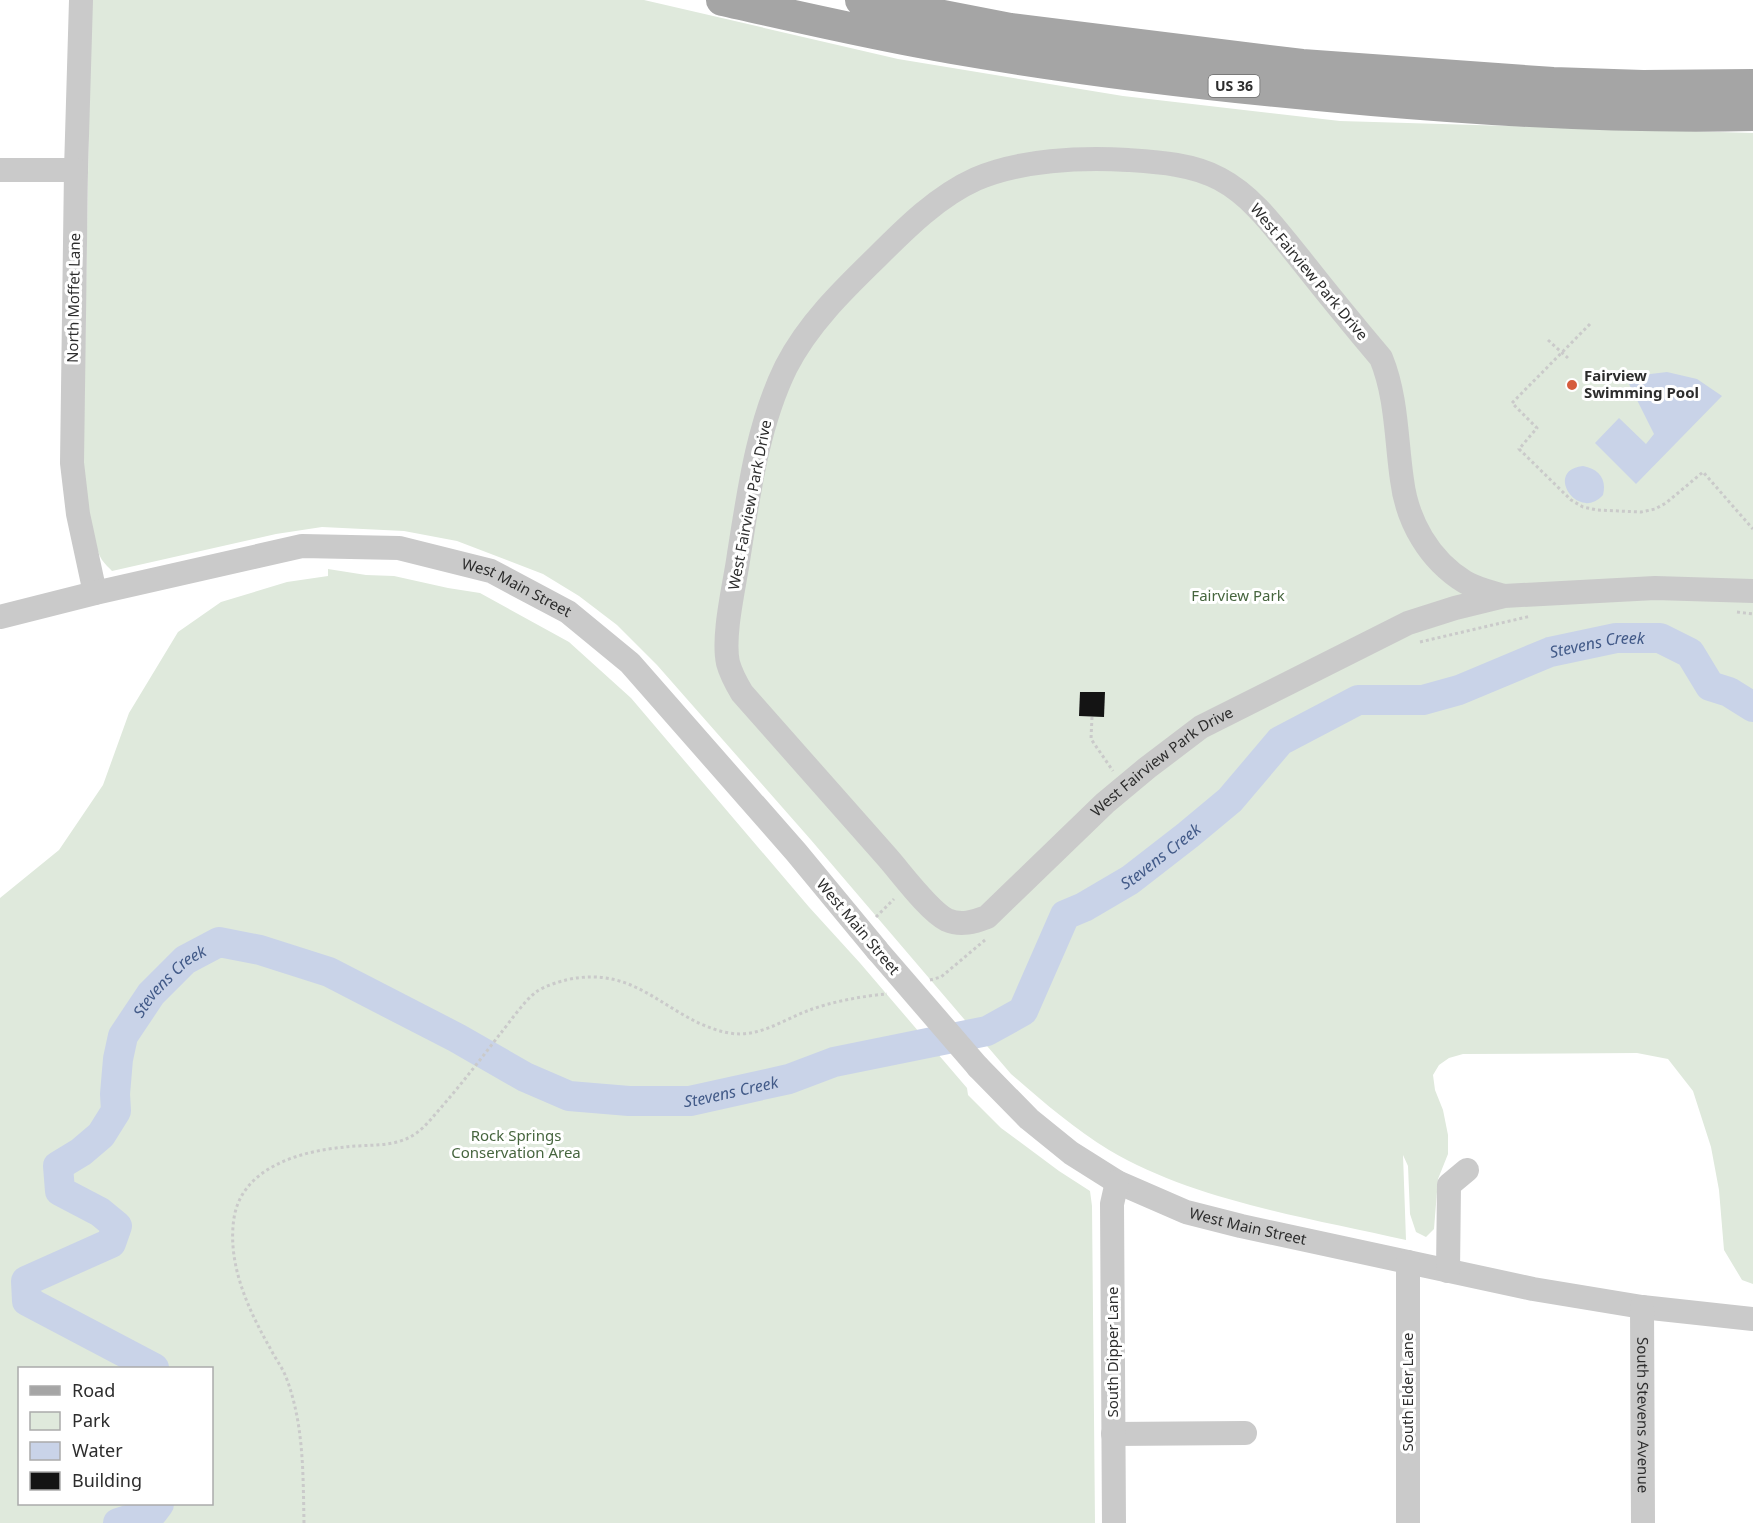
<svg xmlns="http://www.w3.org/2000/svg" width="1753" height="1523" viewBox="0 0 1753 1523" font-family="'Noto Sans',sans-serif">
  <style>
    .green { fill: #dfe9dc; fill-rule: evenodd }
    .water { fill: #c9d3e8 }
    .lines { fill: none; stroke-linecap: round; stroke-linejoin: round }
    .river { stroke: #c9d3e8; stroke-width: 30 }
    .building { fill: #141414 }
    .path { stroke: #cacaca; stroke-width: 3; stroke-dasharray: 3 3; stroke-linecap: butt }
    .minor { stroke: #cacaca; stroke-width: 24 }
    .major { stroke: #a5a5a5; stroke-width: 32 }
    .minor-bridge { stroke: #cacaca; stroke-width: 24 }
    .poi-dot { fill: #d65c3d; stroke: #fff; stroke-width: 2 }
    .labels { text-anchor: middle; stroke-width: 6; stroke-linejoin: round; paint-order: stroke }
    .shield { fill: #fff; stroke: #6c6c6c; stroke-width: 1.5 }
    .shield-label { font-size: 14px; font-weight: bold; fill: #2d2d2d }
    .street-label { font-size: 15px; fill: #2d2d2d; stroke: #fff }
    .poi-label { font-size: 15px; font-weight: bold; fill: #2d2d2d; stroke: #fff; text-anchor: start }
    .park-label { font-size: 15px; fill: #46653e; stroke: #fff }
    .water-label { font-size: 16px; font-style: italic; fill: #425a88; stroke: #fff }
  </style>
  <rect width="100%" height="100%" fill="#fff"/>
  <!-- green -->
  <path class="green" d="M91,0H644L898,59L1123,96L1340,121L1753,133V1284L1742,1280L1724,1250L1719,1190L1711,1147L1693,1091L1668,1059L1637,1053L1463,1054L1449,1058L1439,1065L1433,1075L1435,1090L1443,1110L1448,1135V1154L1438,1179L1434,1229L1426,1237L1416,1232L1410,1214L1408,1166L1403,1155L1406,1240C1310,1218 1195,1201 1109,1150C1073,1128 1042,1101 1011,1074L811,840L657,665L617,625L579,596L543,574L457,541L404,531L322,527L276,534L112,571C109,568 105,564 102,560C90,540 86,489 83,465Z
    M328,569L366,575L394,576L448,588L480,593L569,642L631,698L809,907L860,963L943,1060L967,1088L968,1095L1001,1128L1059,1171L1090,1191L1092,1206L1095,1523H0V898L59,850L103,785L129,713L178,632L221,602L287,582L328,576ZM20,1368H212V1504H20Z"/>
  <!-- water -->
  <path class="water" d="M1667,372L1697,379L1722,396L1636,484L1595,443L1619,418L1646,444L1654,434L1628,382L1642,375Z
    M1583,466C1599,469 1607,479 1603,495C1578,523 1543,470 1583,466Z"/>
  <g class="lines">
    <!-- river -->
    <g class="river">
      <path id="s1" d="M154,1368L27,1301L26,1281L111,1243L117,1226L100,1212L60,1191L58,1166L81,1152L101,1135L116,1111L115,1094L118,1059L123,1036L151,994L185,960L219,942L260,950L329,972L457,1038L525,1077L569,1096L629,1101H690L789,1079L834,1062L987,1031L1023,1011L1065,915L1084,907L1130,880L1188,835L1230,800L1280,741L1358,700H1423L1459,690L1550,652L1616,638H1660L1690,653L1710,686L1729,692L1753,707"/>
      <path d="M118,1523L153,1512L159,1504"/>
    </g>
  </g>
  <!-- building -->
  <path class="building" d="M1080,692H1105L1104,717L1079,716Z"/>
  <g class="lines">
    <!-- path -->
    <path class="path" d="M1590,324L1512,403L1537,428L1519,449L1571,500L1583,507L1597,510L1641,512L1655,509L1666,503L1703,472L1753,529
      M1548,340L1568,358
      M1737,612L1753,614
      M1420,642L1531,616
      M1092,717L1091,739L1113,771
      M876,917L894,899
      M930,980L941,977L985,940
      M304,1523C303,1474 304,1424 286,1377C282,1367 275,1358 270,1348C248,1309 227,1264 234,1218C242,1167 301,1151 345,1147C368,1144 395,1148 415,1134C424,1128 431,1119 438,1111C460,1086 480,1060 500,1034C510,1022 524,1001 536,992C543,987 557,982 566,980C639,963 667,1021 729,1033C758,1038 781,1021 807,1011C830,1002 862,996 887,994"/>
    <!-- minor -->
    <g class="minor">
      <path d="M81,0L76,170L72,463L78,514L95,593"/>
      <path d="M0,170H76"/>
      <path id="s2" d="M1504,596C1491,592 1477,589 1465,582C1429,560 1407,521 1402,480C1396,439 1397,397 1381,358C1354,326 1327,293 1301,260C1277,231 1254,197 1220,179C1193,164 1158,162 1128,160C1081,157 1020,160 976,179C938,196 906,228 877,257C843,290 808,324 786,367C758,424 749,491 739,554C735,584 722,635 728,663C731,674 736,683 742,693C791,748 839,803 887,857C902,874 929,911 947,920C961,926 974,922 987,917L1105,803L1147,768L1201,727L1408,623L1455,608L1504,596L1655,588L1753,591"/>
      <path id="s3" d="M0,617L95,593L302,546L399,548L491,571L568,612L630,663L796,852L877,950"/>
      <path id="s4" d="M978,1067L1029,1119L1071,1153L1117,1182L1186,1212L1241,1226L1533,1289L1642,1307L1753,1319"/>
      <path d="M1448,1271L1449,1185L1467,1170"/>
      <path id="s5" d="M1642,1307L1643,1523"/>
      <path d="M1113,1434L1245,1433"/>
      <path d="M1114,1523L1112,1204L1117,1182"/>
      <path d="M1408,1523V1262"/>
    </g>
    <!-- major -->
    <path class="major" d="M722,0C799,17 875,35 952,48C1091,72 1232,88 1372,100C1499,111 1626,118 1753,115
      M861,0L1010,29L1302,65L1553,83L1643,86L1753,85"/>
    <!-- minor-bridge -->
    <path class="minor-bridge" d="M877,950L978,1067"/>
  </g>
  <!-- markers -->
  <circle class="poi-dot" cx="1572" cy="385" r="6"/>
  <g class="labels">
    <!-- shield labels -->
    <rect class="shield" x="1208.5" y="75" width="51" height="22" rx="4.5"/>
    <g class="shield-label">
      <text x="1234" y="91">US 36</text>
    </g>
    <!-- street labels -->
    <g class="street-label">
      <text transform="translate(1309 272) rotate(50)" y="5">West Fairview Park Drive</text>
      <text transform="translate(74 298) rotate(-89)" y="5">North Moffet Lane</text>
      <text transform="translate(750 505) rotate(-79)" y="5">West Fairview Park Drive</text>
      <text dy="5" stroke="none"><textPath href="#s3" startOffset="532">West Main Street</textPath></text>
      <text dy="5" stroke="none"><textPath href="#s2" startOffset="1970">West Fairview Park Drive</textPath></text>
      <text transform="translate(858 927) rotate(50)" y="5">West Main Street</text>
      <text dy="5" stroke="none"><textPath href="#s4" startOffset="320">West Main Street</textPath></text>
      <text transform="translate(1113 1352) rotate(-90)" y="5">South Dipper Lane</text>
      <text transform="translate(1408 1392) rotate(-90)" y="5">South Elder Lane</text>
      <text dy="5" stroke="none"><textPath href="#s5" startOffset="108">South Stevens Avenue</textPath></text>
    </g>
    <!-- poi labels -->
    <g class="poi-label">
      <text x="1584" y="381">Fairview<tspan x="1584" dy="17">Swimming Pool</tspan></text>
    </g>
    <!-- park labels -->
    <g class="park-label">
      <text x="1238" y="601">Fairview Park</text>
      <text x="516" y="1141">Rock Springs<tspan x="516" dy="17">Conservation Area</tspan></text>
    </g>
    <!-- water labels -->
    <g class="water-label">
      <text dy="6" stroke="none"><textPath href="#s1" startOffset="2235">Stevens Creek</textPath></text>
      <text dy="6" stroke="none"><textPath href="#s1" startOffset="1731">Stevens Creek</textPath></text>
      <text dy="6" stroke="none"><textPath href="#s1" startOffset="597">Stevens Creek</textPath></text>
      <text dy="6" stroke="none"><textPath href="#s1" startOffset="1209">Stevens Creek</textPath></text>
    </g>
  </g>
  <!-- legend -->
  <rect x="18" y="1367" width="195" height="138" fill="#ffffff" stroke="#ababab" stroke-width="1.5"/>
  <rect x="30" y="1386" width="30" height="9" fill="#a5a5a5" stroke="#ababab" stroke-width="1.5"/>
  <text x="72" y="1397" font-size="18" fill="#2d2d2d">Road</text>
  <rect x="30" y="1412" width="30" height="18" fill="#dfe9dc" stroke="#ababab" stroke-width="1.5"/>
  <text x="72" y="1427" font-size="18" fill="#2d2d2d">Park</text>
  <rect x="30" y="1442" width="30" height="18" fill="#c9d3e8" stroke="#ababab" stroke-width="1.5"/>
  <text x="72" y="1457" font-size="18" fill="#2d2d2d">Water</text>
  <rect x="30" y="1472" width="30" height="18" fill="#141414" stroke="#ababab" stroke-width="1.5"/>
  <text x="72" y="1487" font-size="18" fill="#2d2d2d">Building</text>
</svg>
